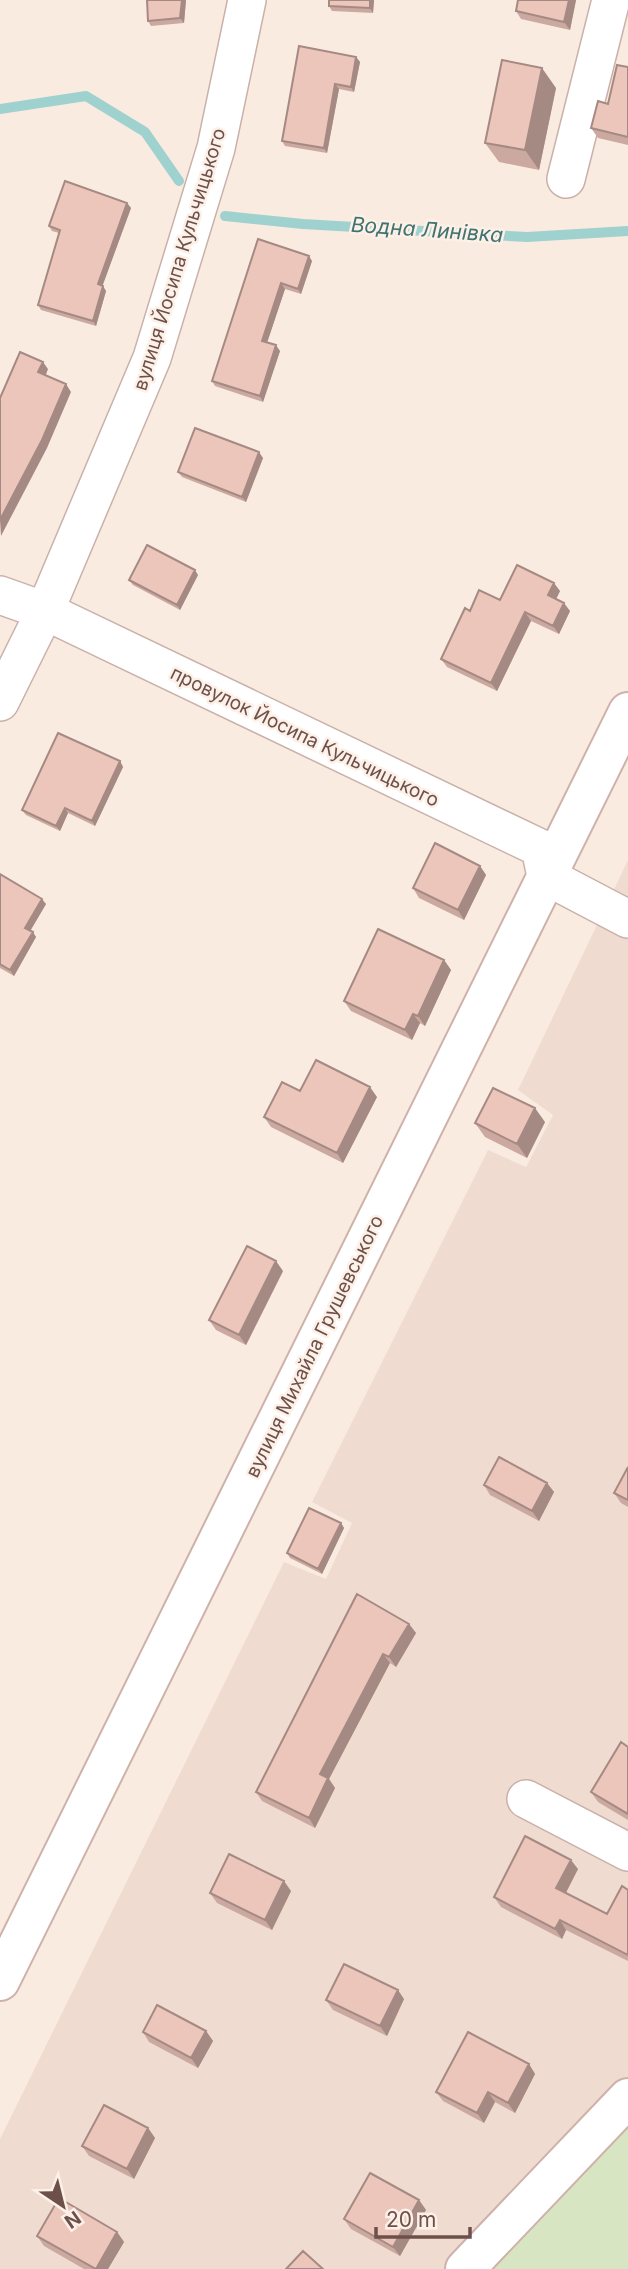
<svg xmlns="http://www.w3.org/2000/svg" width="628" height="2269" viewBox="0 0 628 2269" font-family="Inter,sans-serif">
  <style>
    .residential { fill: #f0dbd0 }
    .green { fill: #d7e5c2 }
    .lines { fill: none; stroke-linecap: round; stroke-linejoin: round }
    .stream { stroke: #9fd1cf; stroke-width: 10 }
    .street-casing { stroke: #c9b1aa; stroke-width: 40 }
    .secondary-casing { stroke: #ceb2aa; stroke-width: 42 }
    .street { stroke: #fff; stroke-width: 37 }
    .secondary { stroke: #fff; stroke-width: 38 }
    .wall { fill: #cba9a1 }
    .shaded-wall { fill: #a58a83 }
    .building { fill: #ecc5bb; stroke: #a58a83; stroke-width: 2 }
    .labels { text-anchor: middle; stroke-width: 5; stroke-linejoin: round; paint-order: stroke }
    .street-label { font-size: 19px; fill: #6e504b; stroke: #fdf0e7 }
    .water-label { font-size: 21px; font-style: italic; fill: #407371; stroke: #fdf0e7 }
  </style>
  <rect width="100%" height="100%" fill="#faebe1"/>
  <!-- residential -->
  <path class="residential" d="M628,860V2114L484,2269H0V2139L284,1562L326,1579L352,1523L312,1502L488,1150L526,1167L553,1115L518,1090Z"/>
  <!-- green -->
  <path class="green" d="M628,2114V2269H484Z"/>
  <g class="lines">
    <!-- stream -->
    <path class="stream" d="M0,109L86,96L145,132L179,181
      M225,216L303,224L527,237L628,231"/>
    <defs>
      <path id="street" d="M566,179L611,0
        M0,595L45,611L540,848L546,876L628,919
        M0,702L45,611L152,358L216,148L247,0
        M526,1799L628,1852"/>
      <path id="secondary" d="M0,1981L628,712
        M465,2269L628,2098"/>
    </defs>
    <!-- street casing -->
    <use href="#street" class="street-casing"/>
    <!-- secondary casing -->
    <use href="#secondary" class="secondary-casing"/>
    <!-- street -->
    <use href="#street" class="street"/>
    <!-- secondary -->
    <use href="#secondary" class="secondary"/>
  </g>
  <!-- wall -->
  <path class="wall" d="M147,0H186L184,23L151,26L148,21Z
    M374,0L373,13L332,11L329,6Z
    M518,0H576L570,30L521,19L516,11Z
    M356,57L360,62L354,92L339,89L327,153L285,146L282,141Z
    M628,67V145L598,138L591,128L608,104Z
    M556,88L539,170L499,162L485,143Z
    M127,203L131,208L102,286L106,291L96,326L41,310L38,305L59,233L52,231L49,226Z
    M258,239L312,261L301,294L285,289L267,342L280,351L263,402L215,386L212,381Z
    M263,458L246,502L182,477L178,472Z
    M198,575L180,610L133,585L129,580Z
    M560,591L556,599L570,611L559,634L531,621L497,691L447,667L441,659L500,600Z
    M120,761L123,767L95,826L68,813L60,831L26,815L22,810Z
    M480,866L486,875L464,920L419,898L413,888Z
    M0,874L46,904L30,931L36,937L14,976L0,968Z
    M444,960L451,970L425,1026L420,1023L412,1040L351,1011L344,1001Z
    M300,1091L377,1097L343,1163L271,1127L264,1117Z
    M545,1122L527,1158L485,1137L475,1123Z
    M283,1271L246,1345L216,1330L209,1320Z
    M628,1467V1507L621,1503L614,1493Z
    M547,1483L554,1492L539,1521L490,1495L484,1485Z
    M341,1523L344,1528L322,1574L290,1558L287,1553Z
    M409,1624L416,1633L396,1667L390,1663L329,1779L335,1788L315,1828L262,1801L256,1792Z
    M628,1747V1820L598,1802L591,1792Z
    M578,1869L566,1893L607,1914L628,1890V1961L566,1930L562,1939L501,1907L494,1897Z
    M291,1891L272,1930L217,1903L210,1893Z
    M404,1999L387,2036L333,2010L326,2000Z
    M206,2031L213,2041L198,2068L149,2042L143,2032Z
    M529,2064L535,2074L515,2113L495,2102L484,2123L443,2101L436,2092Z
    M148,2128L155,2138L134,2179L89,2156L82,2146Z
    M419,2200L426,2210L400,2256L351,2229L344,2219Z
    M117,2232L124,2242L108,2269H84L44,2246L37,2236Z"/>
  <!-- shaded-wall -->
  <path class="shaded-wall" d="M182,0H186L184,23L180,18Z
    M370,0H374L373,13L370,8Z
    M569,0H576L570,30L564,22Z
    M356,57L360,62L354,92L351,87Z
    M542,68L556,88L539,170L525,150Z
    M335,84L339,89L327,153L324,148Z
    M127,203L131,208L101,290L98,284Z
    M309,256L312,261L301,294L298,289Z
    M281,283L285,289L266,346L262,341Z
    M103,286L106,291L96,326L93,321Z
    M276,345L280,351L263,402L260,396Z
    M43,362L48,369L44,380L38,372Z
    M66,384L71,392L47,448L1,536L0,520Z
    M259,452L263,458L246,502L242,497Z
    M195,570L198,575L180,610L177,605Z
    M554,583L560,591L554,603L548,595Z
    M564,603L570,611L559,634L553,626Z
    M525,612L531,621L497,691L491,683Z
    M120,761L123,767L95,826L92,821Z
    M65,808L68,813L60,831L56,826Z
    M480,866L486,875L464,920L458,910Z
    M42,899L46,904L29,933L25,928Z
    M33,932L36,937L14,976L10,970Z
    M444,960L451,970L425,1026L418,1016Z
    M413,1014L420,1023L412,1040L405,1030Z
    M370,1087L377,1097L343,1163L337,1153Z
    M535,1108L545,1122L527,1158L517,1144Z
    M276,1261L283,1271L246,1345L239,1335Z
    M547,1483L554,1492L539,1521L532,1511Z
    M341,1523L344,1528L322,1574L318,1569Z
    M409,1624L416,1633L396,1667L389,1657Z
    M383,1654L390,1663L329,1779L335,1788L315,1828L309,1818L320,1774Z
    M571,1860L578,1869L563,1898L556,1888Z
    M284,1881L291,1891L272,1930L265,1920Z
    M560,1920L566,1930L562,1939L555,1929Z
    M398,1990L404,1999L387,2036L380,2026Z
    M206,2031L213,2041L198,2068L191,2058Z
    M529,2064L535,2074L515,2113L508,2103Z
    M488,2092L495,2102L484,2123L477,2113Z
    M148,2128L155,2138L134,2179L127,2169Z
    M419,2200L426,2210L400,2256L393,2247Z
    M117,2232L124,2242L108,2269H96Z"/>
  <!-- building -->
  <path class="building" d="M147,0H182L180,18L148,21Z
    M329,0H370V8L329,6Z
    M518,0H569L564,22L516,11Z
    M299,46L356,57L351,87L335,84L324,148L282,141Z
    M502,60L542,68L525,150L485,143Z
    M617,65L628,67V137L591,128L598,101L608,104Z
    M65,181L127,203L98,284L103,286L93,321L38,305L60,230L49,226Z
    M258,239L309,256L298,289L281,283L262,341L276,345L260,396L212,381Z
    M20,352L43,362L38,372L66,384L42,440L0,520V398Z
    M195,428L259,452L242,497L178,472Z
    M147,545L195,570L177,605L129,580Z
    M517,565L554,583L548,595L564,603L553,626L525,612L491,683L441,659L465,608L470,611L479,590L500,600Z
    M58,733L120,761L92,821L65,808L56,826L22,810Z
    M435,843L480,866L458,910L413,888Z
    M0,874L42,899L25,928L33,932L10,970L0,964Z
    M378,929L444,960L418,1016L413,1014L405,1030L344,1001Z
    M316,1060L370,1087L337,1153L264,1117L282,1082L300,1091Z
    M493,1088L535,1108L517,1144L475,1123Z
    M247,1246L276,1261L239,1335L209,1320Z
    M499,1457L547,1483L532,1511L484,1485Z
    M628,1467V1500L614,1493Z
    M309,1508L341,1523L318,1569L287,1553Z
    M357,1594L409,1624L389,1657L383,1654L320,1774L328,1778L309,1818L256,1792Z
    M621,1742L628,1747V1814L591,1792Z
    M525,1836L571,1860L556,1888L607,1914L622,1886L628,1890V1955L560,1920L555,1929L494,1897Z
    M229,1854L284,1881L265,1920L210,1893Z
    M344,1964L398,1990L380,2026L326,2000Z
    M157,2005L206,2031L191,2058L143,2032Z
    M468,2032L529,2064L508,2103L488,2092L477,2113L436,2092Z
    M104,2105L148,2128L127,2169L82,2146Z
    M370,2173L419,2200L393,2247L344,2219Z
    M59,2198L117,2232L96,2269L37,2236Z
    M303,2251L323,2269H286Z"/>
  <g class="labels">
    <!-- street labels -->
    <g class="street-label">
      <text transform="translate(179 259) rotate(-73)" y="7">вулиця Йосипа Кульчицького</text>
      <text transform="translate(305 736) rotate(26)" y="7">провулок Йосипа Кульчицького</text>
      <text transform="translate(314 1346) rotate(-64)" y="7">вулиця Михайла Грушевського</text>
    </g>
    <!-- water labels -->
    <g class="water-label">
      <text transform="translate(427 230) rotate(4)" y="7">Водна Линівка</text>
    </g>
  </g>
  <!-- north arrow -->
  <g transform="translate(63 2206) rotate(145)" stroke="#fdf0e7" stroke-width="5" paint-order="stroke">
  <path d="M0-5L12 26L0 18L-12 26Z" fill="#6e504b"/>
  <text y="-10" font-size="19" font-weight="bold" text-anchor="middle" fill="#6e504b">N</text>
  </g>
  <!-- scale -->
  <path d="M376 2227v10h94v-10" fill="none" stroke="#6e504b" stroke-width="3.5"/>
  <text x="386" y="2227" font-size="21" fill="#6e504b" stroke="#fdf0e7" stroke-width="5" paint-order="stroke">20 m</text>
</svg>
